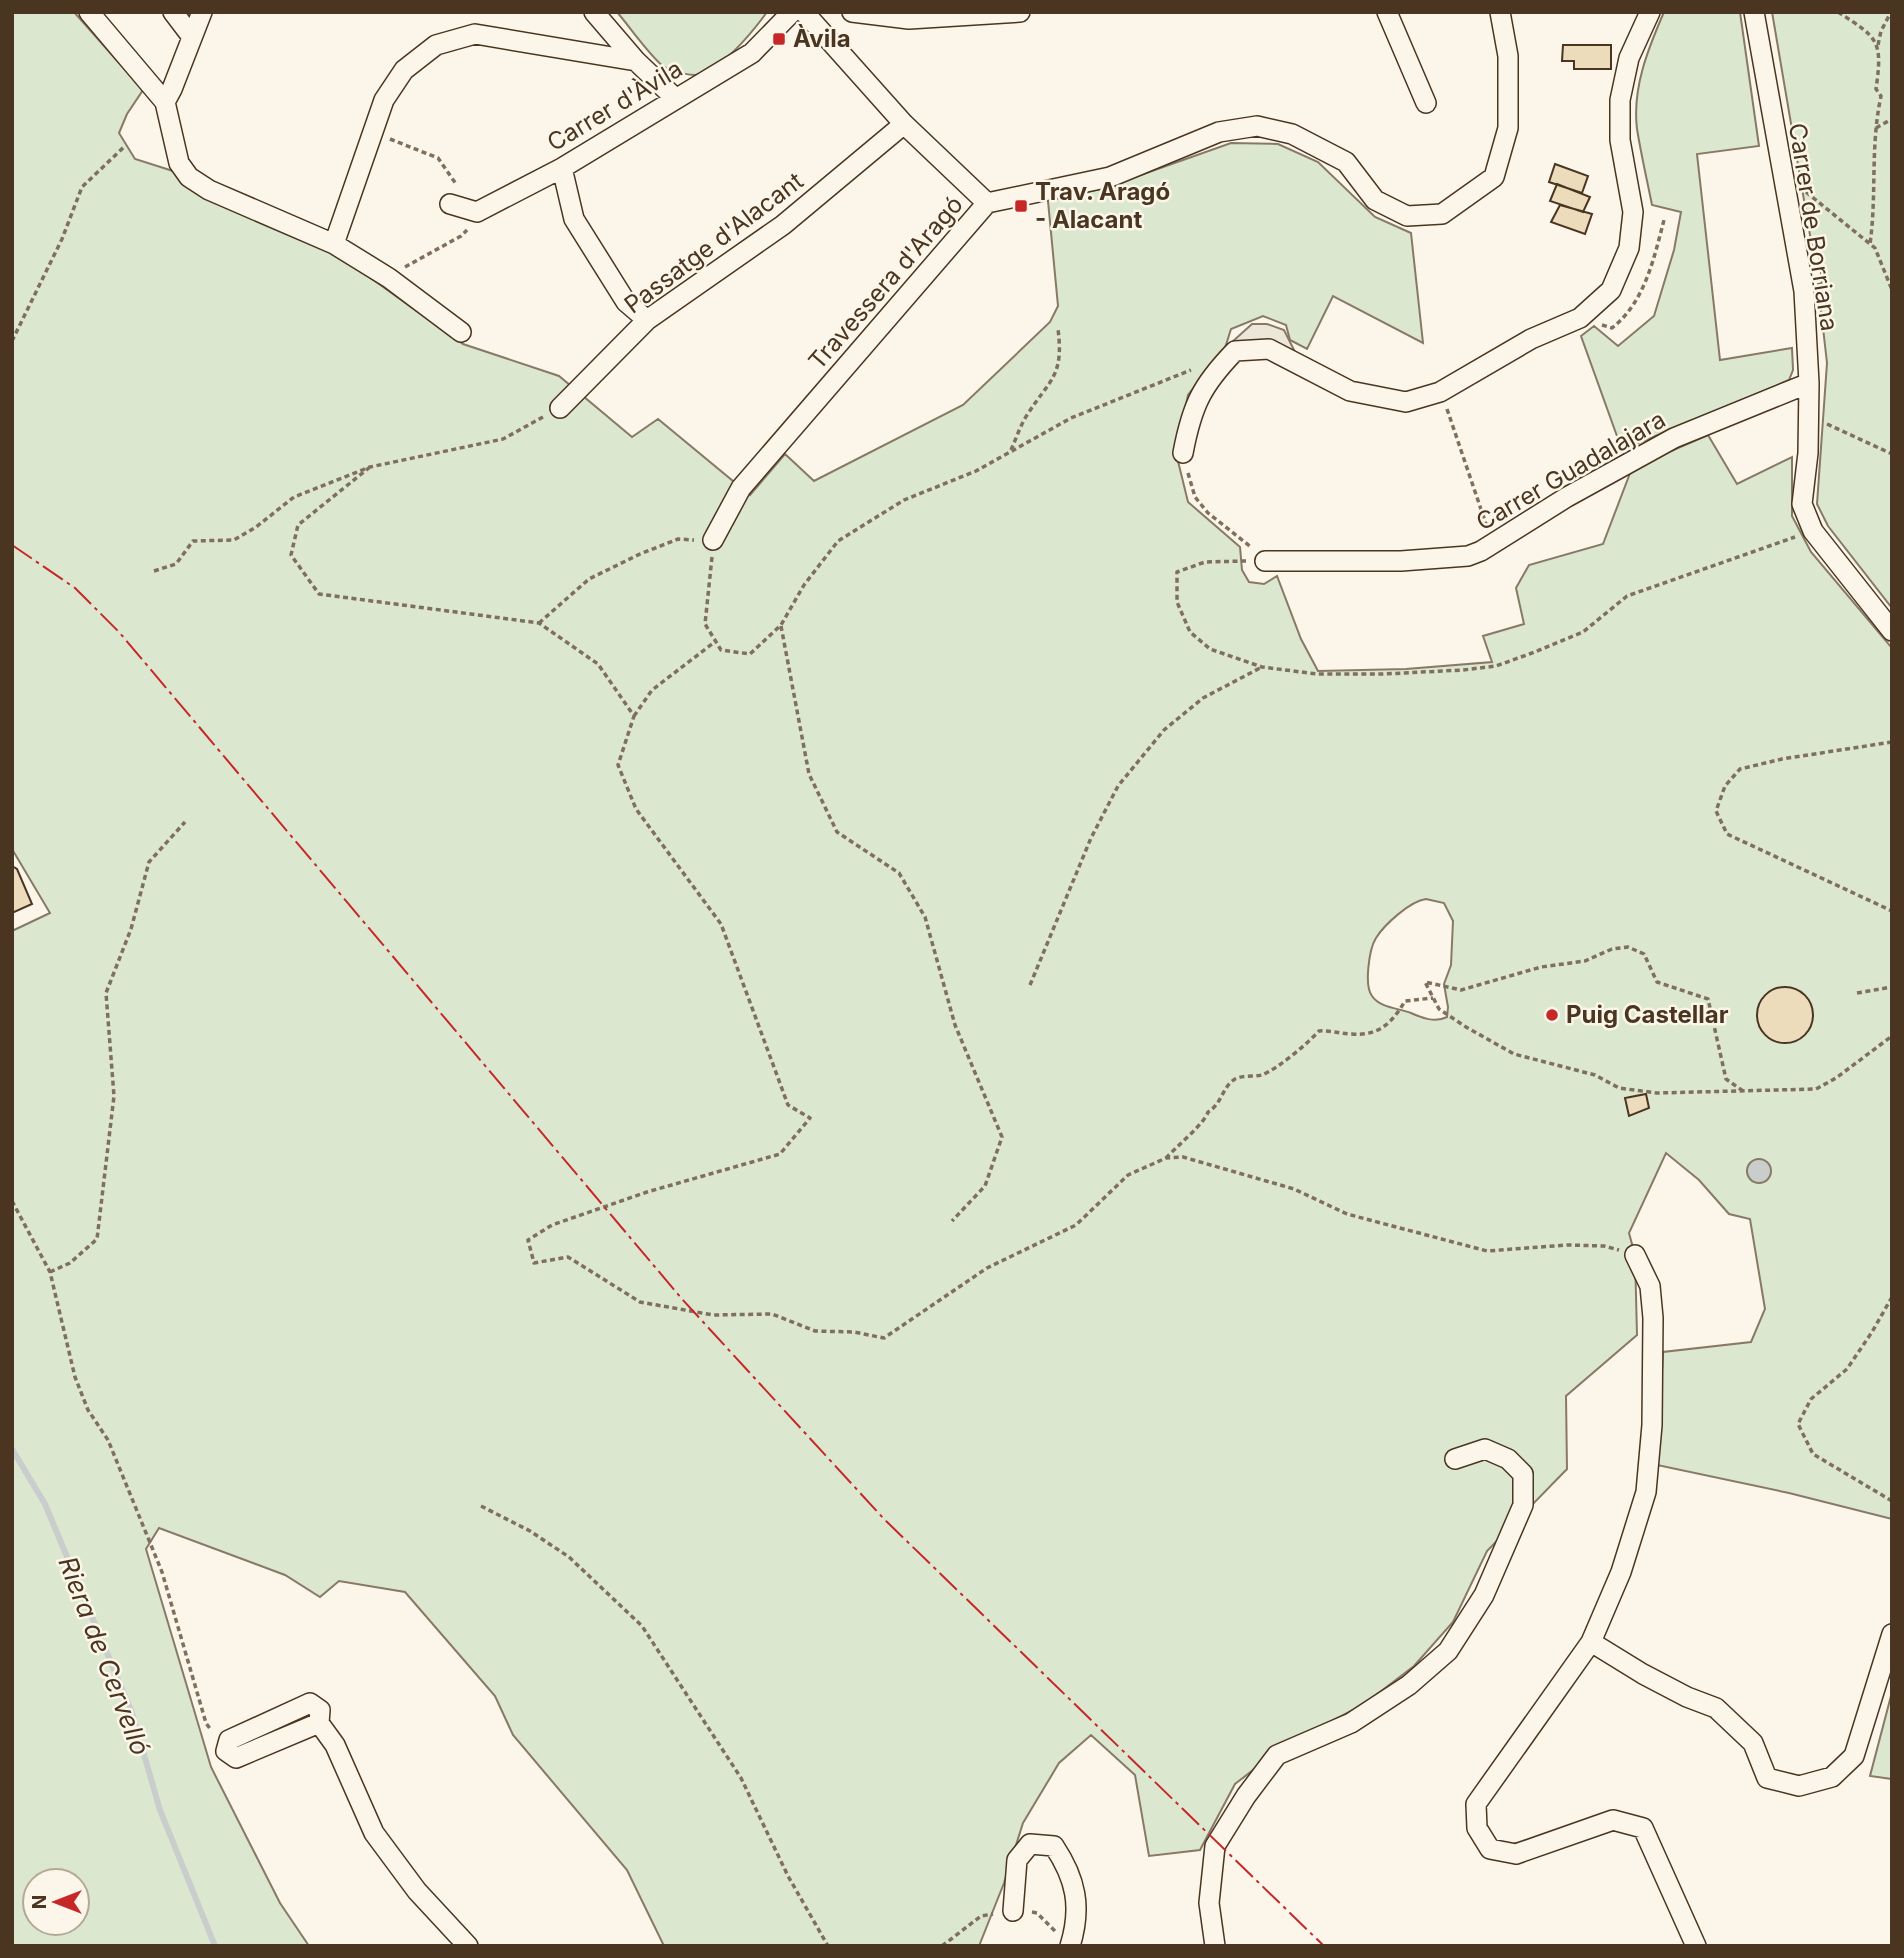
<svg xmlns="http://www.w3.org/2000/svg" width="1904" height="1958" viewBox="0 0 1904 1958" font-family="Inter,sans-serif">
  <style>
    .green { fill: #dce7d0; stroke: #887966; stroke-width: 2; fill-rule: evenodd }
    .parking { fill: #ede7d9; stroke: #887966; stroke-width: 2 }
    .water { fill: #c9cecd; stroke: #887966; stroke-width: 2 }
    .lines { fill: none; stroke-linecap: round; stroke-linejoin: round }
    .stream { stroke: #c9cecd; stroke-width: 6 }
    .building { fill: #ecdcbc; stroke: #4a3520; stroke-width: 2 }
    .minor-casing { stroke: #4a3520; stroke-width: 22 }
    .path { stroke: #7f6f5c; stroke-width: 3.5; stroke-dasharray: 5 3.5; stroke-linecap: butt }
    .minor { stroke: #fbf6e9; stroke-width: 19 }
    .power { stroke: #c62828; stroke-width: 2; stroke-dasharray: 24 5 3.5 5; stroke-linecap: butt }
    .poi-dot { fill: #c62828; stroke: #fbf6e9; stroke-width: 2.5 }
    .labels { text-anchor: middle; stroke-width: 5; stroke-linejoin: round; paint-order: stroke }
    .poi-label { font-size: 24px; font-weight: bold; fill: #4a3520; stroke: #fbf6e9; text-anchor: start }
    .street-label { font-size: 24px; fill: #4a3520; stroke: #fbf6e9 }
    .water-label { font-size: 26px; font-style: italic; fill: #4a3520; stroke: #fbf6e9 }
  </style>
  <rect width="100%" height="100%" fill="#fbf6e9"/>
  <!-- green -->
  <path class="green" d="M12,12H74L143,90L127,114L119,133L135,159L173,171L326,246L463,344L559,376L632,437L658,419L750,495L785,454L814,481L963,405L1050,322L1058,306L1048,201L1104,188L1231,143L1278,144L1318,162L1375,217L1411,233L1423,343L1333,296L1307,349L1290,340L1286,325L1263,316L1231,329L1225,348L1188,395L1176,453L1188,502L1240,547L1242,570L1249,582L1264,584L1277,576L1301,639L1318,671L1406,669L1492,662L1483,636L1524,624L1516,588L1529,565L1603,544L1632,468L1708,435L1737,484L1792,457V516L1811,552L1892,648V1519L1789,1493L1657,1465L1663,1352L1751,1342L1765,1309L1750,1219L1729,1214L1699,1180L1666,1153L1629,1233L1635,1255L1637,1335L1566,1396L1567,1469L1487,1551L1453,1622L1414,1666L1363,1705L1288,1743L1235,1784L1200,1850L1149,1856L1135,1775L1091,1735L1059,1763L1023,1823L1004,1883L979,1946H664L627,1870L513,1735L495,1696L405,1592L339,1581L320,1597L285,1575L159,1528L146,1549L211,1767L280,1903L309,1946H12V931L50,913L12,849ZM1426,899L1444,903L1453,921L1451,965L1444,984L1448,1007L1447,1017C1435,1023 1422,1018 1411,1013C1398,1008 1380,1008 1372,996C1364,986 1369,949 1376,938C1384,925 1410,901 1426,899ZM35,1881H77V1923H35Z
    M617,12H767C751,34 729,60 705,73C695,78 672,72 663,66C650,56 629,26 617,12Z
    M1664,12H1740L1759,146L1697,154L1720,360L1792,348L1793,370L1789,380L1622,450L1581,336L1594,326L1618,346L1654,316L1674,250L1681,212L1652,205C1647,180 1641,154 1637,129C1632,88 1648,49 1664,12Z
    M1772,12H1892V608L1828,526L1817,504L1827,363L1818,284L1822,283L1819,254L1813,253Z
    M1892,1692V1779L1870,1776Z"/>
  <!-- parking -->
  <path class="parking" d="M1252,324H1267L1284,330L1296,354L1235,351L1232,342Z"/>
  <!-- water -->
  <path class="water" d="M1747 1171a12 12 0 1 1 24 0a12 12 0 1 1-24 0Z"/>
  <g class="lines">
    <!-- stream -->
    <path class="stream" d="M12,1449L45,1504L132,1713L160,1810L215,1946"/>
  </g>
  <!-- building -->
  <path class="building" d="M1563,45H1611V69H1574V61H1562Z
    M1555,164L1588,176L1582,193L1549,182Z
    M1557,184L1590,197L1583,212L1550,201Z
    M1560,205L1592,214L1585,234L1551,222Z
    M12,866L17,869L32,904L12,913Z
    M1757 1015a28 28 0 1 1 56 0a28 28 0 1 1-56 0Z
    M1646,1094L1649,1108L1629,1116L1625,1098Z"/>
  <g class="lines">
    <defs>
      <path id="minor" d="M89,12L165,102L179,163L189,177L209,190L334,244L389,278L461,332
        M173,12L192,37
        M594,12L636,61L676,99
        M804,12L904,124L987,203
        M852,12L909,19L1020,12
        M1387,12L1426,103
        M1754,12L1804,291L1809,383L1808,453L1802,504L1813,531L1892,631
        M165,102L172,89L202,12
        M562,168L574,219L626,302L647,320
        M450,204L477,212L562,168L752,53L792,12
        M334,244L384,100L404,70L436,45L475,34L636,61
        M560,408L647,320L783,225L904,124
        M1183,453C1192,405 1202,385 1235,351L1269,349L1350,391L1406,402L1440,392L1531,339L1580,318L1611,290L1629,248L1633,212L1620,140V100L1629,58L1650,12
        M713,540L741,488L987,203L1110,177L1219,132L1257,126L1292,134L1346,162L1375,200L1407,216L1442,214L1494,177L1508,128V56L1500,12
        M1265,561H1401L1468,556L1481,551L1567,497L1674,438L1809,383
        M1635,1255L1650,1286L1653,1318L1652,1425L1646,1492L1621,1572L1591,1642L1476,1804L1477,1828L1490,1849L1516,1854L1613,1820L1643,1828L1696,1946
        M1591,1642L1643,1674L1687,1697L1716,1708L1753,1743L1767,1778L1799,1786L1832,1777L1854,1756L1892,1634
        M310,1703L320,1710L319,1723L236,1758L226,1751L229,1740Z
        M319,1723L335,1745L374,1833L417,1891L468,1946
        M1013,1911L1017,1860L1030,1844L1054,1846C1076,1879 1082,1907 1070,1946
        M1215,1946L1209,1903L1215,1846L1246,1796L1277,1755L1351,1723L1409,1685L1448,1651L1484,1595L1523,1505V1474L1508,1459L1485,1449L1455,1459"/>
    </defs>
    <!-- minor casing -->
    <use href="#minor" class="minor-casing"/>
    <!-- path -->
    <path class="path" d="M1838,12C1878,38 1883,40 1876,89L1881,96C1870,147 1877,194 1870,244
      M1878,45L1881,31L1891,12
      M1876,128L1892,119
      M390,139L438,158L456,184
      M1806,192L1875,248L1892,290
      M405,267L461,236L467,230
      M1602,325L1612,328C1645,302 1654,258 1664,220
      M12,341L62,239L82,187L125,146
      M1447,409L1486,524
      M1827,424L1892,454
      M1011,450C1016,439 1020,426 1027,415C1050,379 1064,377 1058,329
      M370,467L298,525L291,555L319,594L539,623L598,664L634,716L618,765L636,809L721,924L788,1105L810,1118L780,1154L647,1192L552,1225L528,1240L534,1263L568,1257L640,1302L713,1315L772,1314L815,1331L854,1332L884,1338L987,1268L1076,1225L1128,1175L1166,1158L1183,1157L1294,1189L1347,1214L1487,1251L1567,1245L1604,1246L1619,1250
      M1188,473L1195,497L1208,513L1251,547
      M712,557L705,624L721,650L750,654L781,625L804,585L838,541L904,500L976,471L1071,418L1191,370
      M1246,561L1205,562L1177,572V602L1190,632L1210,649L1262,667L1317,674H1383L1463,670L1496,666L1532,653L1583,632L1627,596L1795,537
      M154,571L176,564L193,541L234,540L256,527L294,497L370,467L503,439L543,417
      M539,623L589,579L640,554L678,539L694,540
      M781,626L809,774L837,832L899,873L925,917L955,1025L1002,1137L985,1186L952,1221
      M634,716L652,690L716,641
      M1892,742L1782,759L1740,769L1725,786L1716,811L1727,834L1892,911
      M1030,985L1091,838L1118,786L1164,730L1203,698L1260,668
      M1857,993L1892,987
      M1743,1091L1726,1079L1708,999L1657,982L1644,954L1628,947L1612,949L1585,961L1541,967L1461,990L1425,982L1439,1009L1466,1027L1514,1054L1595,1075L1619,1088L1657,1093L1816,1089L1836,1078L1892,1036
      M1166,1158C1176,1147 1205,1123 1208,1112C1222,1104 1222,1087 1235,1079C1243,1075 1254,1077 1262,1075C1279,1068 1307,1044 1319,1031C1331,1030 1340,1034 1352,1034C1379,1036 1392,1023 1405,1001L1433,998
      M12,1201L50,1272L75,1377L88,1410L108,1440L162,1572L206,1723L211,1730
      M50,1272L70,1263L97,1239L114,1096L106,993L131,929L149,862L185,822
      M1892,1297L1872,1332L1847,1369L1811,1399L1798,1424L1813,1454L1892,1501
      M481,1506L530,1531L569,1557L642,1626L741,1778L788,1876L828,1946
      M1032,1912L1037,1913L1055,1931
      M942,1946L981,1916L993,1914"/>
    <!-- minor -->
    <use href="#minor" class="minor"/>
    <!-- power -->
    <path class="power" d="M12,545L75,588L119,632L682,1299L884,1519L1324,1946"/>
  </g>
  <!-- markers -->
  <g class="poi-dot">
    <rect x="772" y="32" width="14" height="14" rx="3.5"/>
    <rect x="1014" y="199" width="14" height="14" rx="3.5"/>
    <circle cx="1552" cy="1015" r="7"/>
  </g>
  <g class="labels">
    <!-- poi labels -->
    <g class="poi-label">
      <text x="793" y="47">Àvila</text>
      <text x="1035" y="200">Trav. Aragó<tspan x="1035" dy="28">- Alacant</tspan></text>
      <text x="1566" y="1023">Puig Castellar</text>
    </g>
    <!-- street labels -->
    <g class="street-label">
      <text transform="translate(615 106) rotate(-31)" y="8">Carrer d'Àvila</text>
      <text transform="translate(1813 227) rotate(81)" y="8">Carrer de Borriana</text>
      <text transform="translate(714 243) rotate(-37)" y="8">Passatge d'Alacant</text>
      <text transform="translate(886 283) rotate(-49)" y="8">Travessera d'Aragó</text>
      <text transform="translate(1571 471) rotate(-30)" y="8">Carrer Guadalajara</text>
    </g>
    <!-- water labels -->
    <g class="water-label">
      <text transform="translate(104 1656) rotate(69)" y="9">Riera de Cervelló</text>
    </g>
  </g>
  <!-- border -->
  <rect width="1904" height="1958" fill="none" stroke="#4a3520" stroke-width="28"/>
  <!-- north arrow -->
  <g transform="translate(56 1902) rotate(270)"><circle r="33" fill="#fbf6e9" stroke="#b4a999" stroke-width="2"/>
  <path d="M0-5L12 26L0 18L-12 26Z" fill="#c62828"/>
  <text y="-10" font-size="19" font-weight="bold" text-anchor="middle" fill="#4a3520">N</text>
  </g>
</svg>
